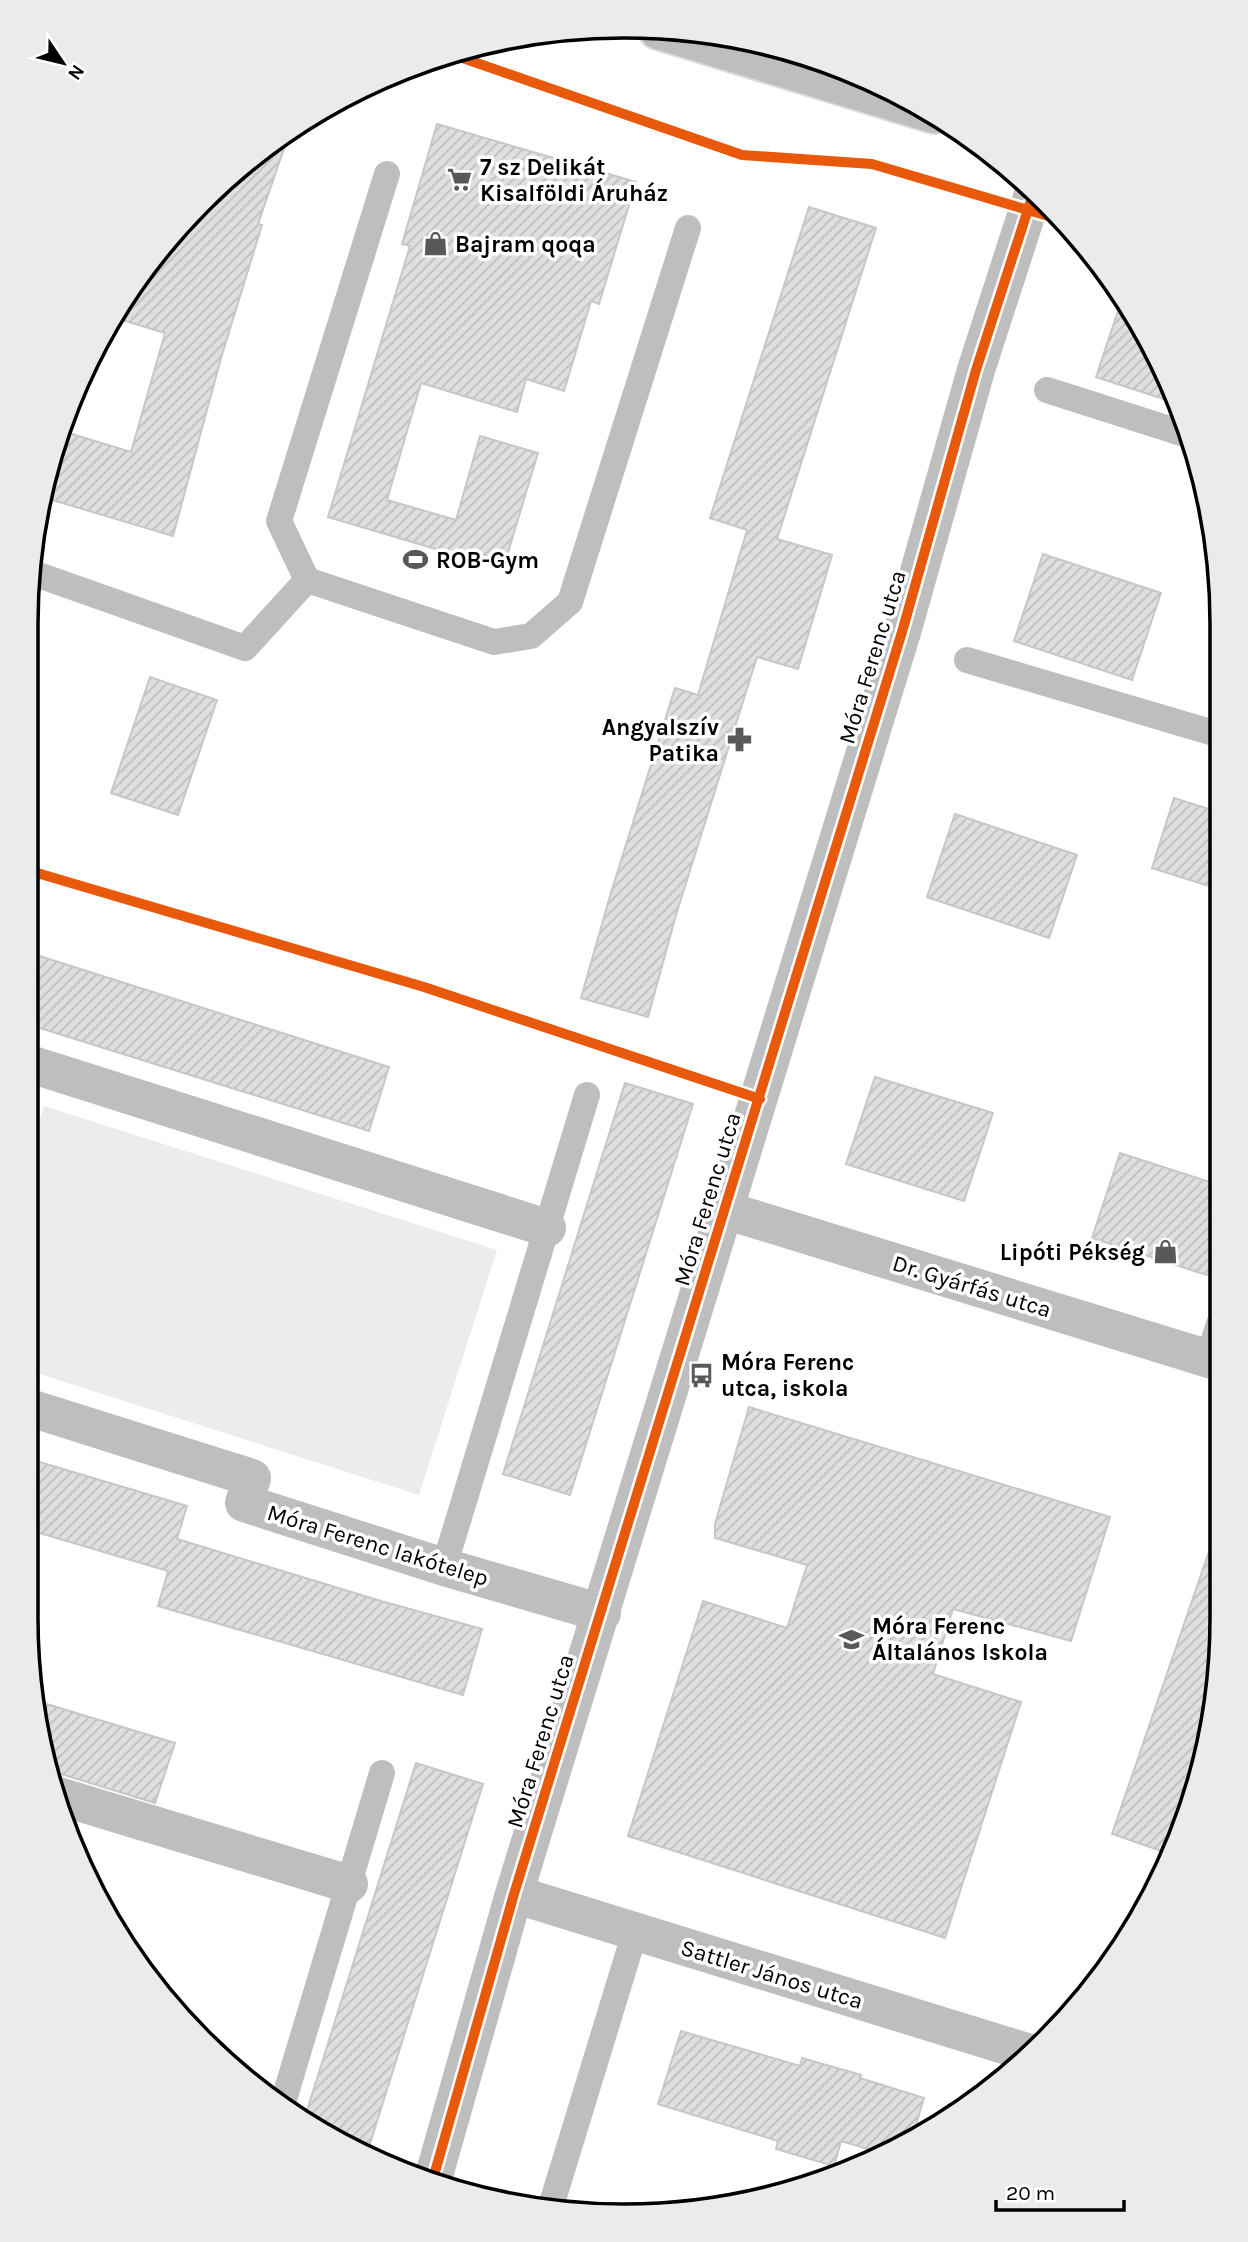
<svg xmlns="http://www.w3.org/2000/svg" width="1248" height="2242" viewBox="0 0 1248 2242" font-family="Karla,sans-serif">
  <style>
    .park { fill: #ececec }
    .building { fill: url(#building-hatch); stroke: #c7c7c7; stroke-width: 2 }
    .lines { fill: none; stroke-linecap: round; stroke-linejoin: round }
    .primary-casing { stroke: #dbdbdb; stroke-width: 42 }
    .service { stroke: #bebebe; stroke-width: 26 }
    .minor { stroke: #bebebe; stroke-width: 38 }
    .primary { stroke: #bebebe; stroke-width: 38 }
    .cycleway-casing { stroke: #fff; stroke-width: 15 }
    .cycleway { stroke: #e8590c; stroke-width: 10 }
    .labels { text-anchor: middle; stroke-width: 7; stroke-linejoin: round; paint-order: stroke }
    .poi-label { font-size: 23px; font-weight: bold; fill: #000; stroke: #fff; text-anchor: start }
    .street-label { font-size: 23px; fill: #000; stroke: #fff }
    .rim { fill: none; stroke: #000; stroke-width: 3.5 }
  </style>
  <defs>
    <pattern id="building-hatch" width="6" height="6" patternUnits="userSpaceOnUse" patternTransform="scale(1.75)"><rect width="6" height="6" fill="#dfdfdf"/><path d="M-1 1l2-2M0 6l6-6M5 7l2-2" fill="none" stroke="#bebebe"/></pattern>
  </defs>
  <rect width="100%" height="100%" fill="#fff"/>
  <!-- park -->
  <path class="park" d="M44,1106L497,1250L419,1495L27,1370V1161Z"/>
  <!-- building -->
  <path class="building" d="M437,124L636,182L599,304L591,301L564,391L526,379L517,412L421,383L387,500L456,520L480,436L538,453L503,569L328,517L410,246L402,244Z
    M290,131L258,224L262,225L221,358L173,536L42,497L47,469L62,431L131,452L165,333L112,317L175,230L260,150Z
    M809,207L876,228L777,539L832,555L798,669L757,657L676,915L648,1017L581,998L610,896L675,688L698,695L747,530L710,518Z
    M1123,296L1151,353L1176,403L1096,377Z
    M1043,554L1161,593L1132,680L1014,641Z
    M150,677L217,700L178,815L111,793Z
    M1174,798L1218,812V889L1152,868Z
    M955,814L1077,855L1049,938L927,897Z
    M27,952L389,1067L369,1131L27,1024Z
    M875,1077L993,1113L964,1201L846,1164Z
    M625,1083L693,1104L570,1495L503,1474Z
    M1120,1153L1219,1185V1279L1092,1238Z
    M749,1407L1110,1517L1071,1641L953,1609L933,1674L1021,1702L945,1938L628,1836L703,1601L787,1628L807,1565L715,1538V1524Z
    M26,1458L187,1506L177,1539L381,1601L482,1629L463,1695L158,1606L168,1571L26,1529Z
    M1215,1534L1220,1535V1657L1190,1810L1170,1854L1112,1834Z
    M40,1702L175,1743L155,1803L61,1774H52Z
    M416,1763L483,1784L368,2150L304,2120Z
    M681,2031L800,2066L802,2058L861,2075L860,2078L924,2098L914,2132L881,2153L841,2141L834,2166L776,2149L778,2141L658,2104Z"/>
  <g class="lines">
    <defs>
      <path id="primary" d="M658,30L934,114"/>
    </defs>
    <!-- primary casing -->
    <use href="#primary" class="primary-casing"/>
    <!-- service -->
    <path class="service" d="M1047,390L1191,436
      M30,572L245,648L307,580L494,642L531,636L570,602L688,228
      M307,580L279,521L387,174
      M967,660L1217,734
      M1208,1358L1219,1324
      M444,1567L587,1095
      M282,2106L382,1773
      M552,2203L635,1932"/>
    <!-- minor -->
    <path class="minor" d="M27,1063L547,1228
      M725,1210L1219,1362
      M27,1407L252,1478L244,1503L444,1567L602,1613
      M55,1795L349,1884
      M514,1894L1030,2053
      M433,2179L514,1894L902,632L976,370L1034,191"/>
    <!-- primary -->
    <use href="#primary" class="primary"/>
    <defs>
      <path id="cycleway" d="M451,54L742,155L872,164L1062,220
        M27,870L424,987L760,1099
        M433,2179L514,1894L902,632L976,370L1034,191"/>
    </defs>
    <!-- cycleway casing -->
    <use href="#cycleway" class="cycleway-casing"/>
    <!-- cycleway -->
    <use href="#cycleway" class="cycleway"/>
  </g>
  <!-- icons -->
  <defs>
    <symbol id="supermarket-bare" viewBox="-9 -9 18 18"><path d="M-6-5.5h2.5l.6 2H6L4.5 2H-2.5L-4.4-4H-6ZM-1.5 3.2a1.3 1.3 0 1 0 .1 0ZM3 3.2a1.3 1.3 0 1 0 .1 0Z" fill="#595959" stroke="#fff" stroke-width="2.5" paint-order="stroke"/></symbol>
    <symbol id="shop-bare" viewBox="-9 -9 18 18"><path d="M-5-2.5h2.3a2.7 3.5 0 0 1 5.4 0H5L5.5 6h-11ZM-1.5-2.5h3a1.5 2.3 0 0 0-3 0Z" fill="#595959" stroke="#fff" stroke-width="2.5" paint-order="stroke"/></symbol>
    <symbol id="stadium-bare" viewBox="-9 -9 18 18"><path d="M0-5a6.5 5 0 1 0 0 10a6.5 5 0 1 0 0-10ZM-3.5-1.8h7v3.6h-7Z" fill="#595959" stroke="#fff" stroke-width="2.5" paint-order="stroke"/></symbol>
    <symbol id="pharmacy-bare" viewBox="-9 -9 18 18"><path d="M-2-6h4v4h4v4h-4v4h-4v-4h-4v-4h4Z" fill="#595959" stroke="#fff" stroke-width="2.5" paint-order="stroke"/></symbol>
    <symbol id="bus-bare" viewBox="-9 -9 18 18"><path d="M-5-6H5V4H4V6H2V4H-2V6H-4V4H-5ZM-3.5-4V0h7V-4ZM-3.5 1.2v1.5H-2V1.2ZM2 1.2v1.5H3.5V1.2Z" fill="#595959" stroke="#fff" stroke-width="2.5" paint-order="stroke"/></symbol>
    <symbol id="school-bare" viewBox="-9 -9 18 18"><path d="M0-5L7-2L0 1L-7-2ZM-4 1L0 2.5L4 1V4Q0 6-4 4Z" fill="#595959" stroke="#fff" stroke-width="2.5" paint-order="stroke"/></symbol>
  </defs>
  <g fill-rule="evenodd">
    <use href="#supermarket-bare" x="442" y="162" width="35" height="35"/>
    <use href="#shop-bare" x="418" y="226" width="35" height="35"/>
    <use href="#stadium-bare" x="398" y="542" width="35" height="35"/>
    <use href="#pharmacy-bare" x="722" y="722" width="35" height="35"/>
    <use href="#shop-bare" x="1148" y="1234" width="35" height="35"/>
    <use href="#bus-bare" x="684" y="1358" width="35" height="35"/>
    <use href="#school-bare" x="834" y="1622" width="35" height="35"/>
  </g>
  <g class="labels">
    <!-- poi labels -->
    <g class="poi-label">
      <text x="480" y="175">7 sz Delikát<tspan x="480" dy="26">Kisalföldi Áruház</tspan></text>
      <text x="455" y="252">Bajram qoqa</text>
      <text x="436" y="568">ROB-Gym</text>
      <text x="719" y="735" text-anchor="end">Angyalszív<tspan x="719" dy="26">Patika</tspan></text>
      <text x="1145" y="1260" text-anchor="end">Lipóti Pékség</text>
      <text x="721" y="1370">Móra Ferenc<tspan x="721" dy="26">utca, iskola</tspan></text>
      <text x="872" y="1634">Móra Ferenc<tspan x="872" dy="26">Általános Iskola</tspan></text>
    </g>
    <!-- street labels -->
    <g class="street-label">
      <text transform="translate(872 657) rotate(-73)" y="8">Móra Ferenc utca</text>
      <text transform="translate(707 1199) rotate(-73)" y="8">Móra Ferenc utca</text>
      <text transform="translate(972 1286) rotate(17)" y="8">Dr. Gyárfás utca</text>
      <text transform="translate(378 1545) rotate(17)" y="8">Móra Ferenc lakótelep</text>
      <text transform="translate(540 1741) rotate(-73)" y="8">Móra Ferenc utca</text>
      <text transform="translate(772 1974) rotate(17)" y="8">Sattler János utca</text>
    </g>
  </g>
  <!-- crop -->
  <path d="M0 0H1248V2242H0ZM624 38H624A586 586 0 0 1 1210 624V1618A586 586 0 0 1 624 2204H624A586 586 0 0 1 38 1618V624A586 586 0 0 1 624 38Z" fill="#ebebeb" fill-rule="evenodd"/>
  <path class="rim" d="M624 38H624A586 586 0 0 1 1210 624V1618A586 586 0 0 1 624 2204H624A586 586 0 0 1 38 1618V624A586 586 0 0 1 624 38Z"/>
  <!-- north arrow -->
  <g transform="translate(63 63) rotate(125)" stroke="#ffffff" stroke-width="5" paint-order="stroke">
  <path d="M0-5L12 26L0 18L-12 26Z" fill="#000000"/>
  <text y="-10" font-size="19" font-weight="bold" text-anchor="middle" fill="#000000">N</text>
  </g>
  <!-- scale -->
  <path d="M996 2200v10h128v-10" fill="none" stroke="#000000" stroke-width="3.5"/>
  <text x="1006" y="2200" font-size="21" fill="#000000" stroke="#ffffff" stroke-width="5" paint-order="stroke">20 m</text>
</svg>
